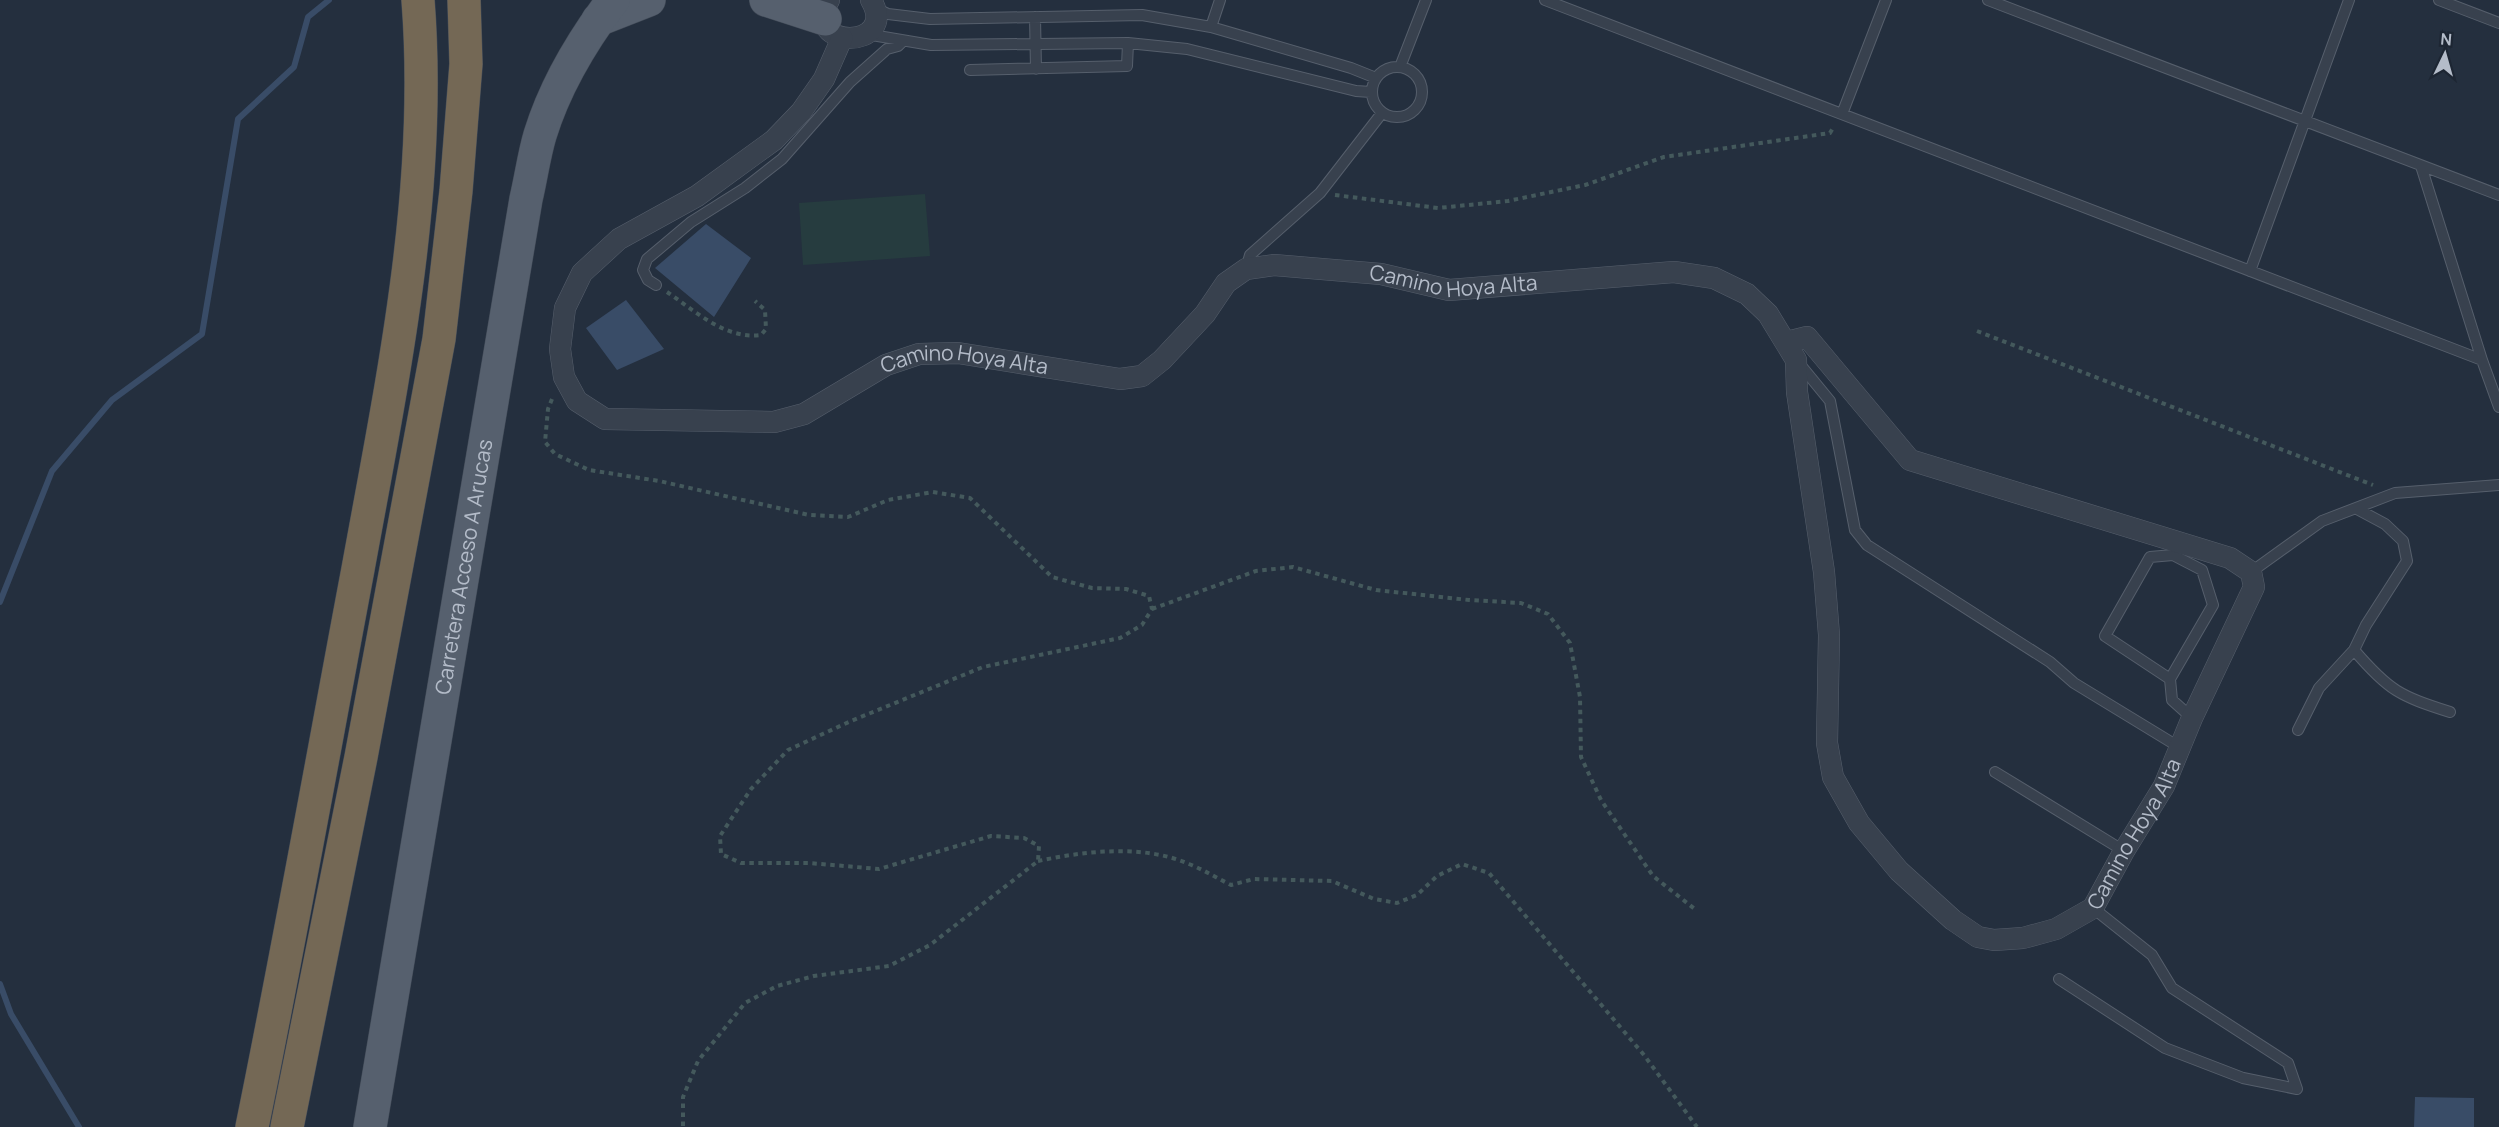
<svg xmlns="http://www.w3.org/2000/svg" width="2499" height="1127" viewBox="0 0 2499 1127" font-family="Manrope,sans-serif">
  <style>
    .green { fill: #263c3f }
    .water { fill: #394c67 }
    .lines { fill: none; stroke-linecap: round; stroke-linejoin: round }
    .stream { stroke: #394c67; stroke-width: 6 }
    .lane-casing { stroke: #565f6c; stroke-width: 12 }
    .street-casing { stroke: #565f6c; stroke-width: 22 }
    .primary-casing { stroke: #414a57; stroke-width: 34 }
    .highway-casing { stroke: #434c59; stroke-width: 34 }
    .path { stroke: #44595c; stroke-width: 4; stroke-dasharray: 4.5 4.5; stroke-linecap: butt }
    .lane { stroke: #38414e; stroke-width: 10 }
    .street { stroke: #38414e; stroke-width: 21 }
    .primary { stroke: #56606e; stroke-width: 33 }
    .highway { stroke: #746855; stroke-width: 33 }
    .labels { text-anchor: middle; stroke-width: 4.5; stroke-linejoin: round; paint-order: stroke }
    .street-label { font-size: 21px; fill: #b4bcc9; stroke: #1d2633 }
  </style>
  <rect width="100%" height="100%" fill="#242f3e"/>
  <!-- green -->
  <path class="green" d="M925,194L930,256L803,265L799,203Z"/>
  <!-- water -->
  <path class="water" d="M706,224L751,258L714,317L655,268Z
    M626,300L664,349L617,370L586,328Z
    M2415,1097L2474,1098V1127H2414Z"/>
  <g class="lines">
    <!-- stream -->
    <path class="stream" d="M0,602L52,471L112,400L202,334L238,119L294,67L308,17L329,0
      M0,984L11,1014L79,1127"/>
    <defs>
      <path id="lane" d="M1545,0L2482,360L2499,407
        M1988,0L2499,195
        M2439,0L2499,23
        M875,8L888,14L930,19L1142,15L1211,27L1351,68L1376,78
        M1035,17L1036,69
        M1211,27L1220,0
        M866,34L931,45L1128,43L1187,49L1356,91L1371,92
        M1372 92a25 25 0 1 1 50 0a25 25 0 1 1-50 0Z
        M1400,67L1426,0
        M970,70L1127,66L1128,43
        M1842,114L1886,0
        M2421,166L2482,360
        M1246,269L1250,255L1320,193L1382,113
        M2250,271L2349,0
        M656,285L648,280L643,270L647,259L691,222L745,188L782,159L850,82L887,49L898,46L903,41
        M1798,362L1830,401L1855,530L1867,545L2050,662L2074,683L2179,747
        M2251,572L2322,521L2395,493L2499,485
        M2354,650C2389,691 2400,696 2450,712
        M2170,679L2105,636L2150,557L2173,555L2202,570L2213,605L2170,679L2172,700L2192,718
        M2298,730L2319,688L2354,650L2366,625L2407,561L2403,541L2385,524L2357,509
        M1995,772L2124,851
        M2059,979L2165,1048L2243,1078L2297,1089L2288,1063L2172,988L2152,955L2093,908"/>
      <g id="street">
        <path d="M829,0C800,51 900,50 871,0"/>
        <path id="s1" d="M842,38L824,79L801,112L774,140L697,196L619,239L582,273L565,308L560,349L564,377L577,401L605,419L774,422L804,414L886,365L919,354L958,353L1120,379L1142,376L1162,360L1205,314L1226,283L1246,269L1274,265L1381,274L1449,290L1674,272L1714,278L1747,294L1768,314L1796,360L1797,392L1824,572L1829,635L1827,743L1833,777L1859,823L1899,871L1953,920L1978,937L1994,940L2023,938L2056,929L2093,908L2124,851L2164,786L2192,718L2254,587L2251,572L2230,558L1910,460L1807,337L1787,342"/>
      </g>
      <g id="primary">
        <path d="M766,0L825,19"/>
        <path d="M598,20L649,0"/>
        <path id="s2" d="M370,1127L526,199C531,178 534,155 540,135C555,86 582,41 613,0"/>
      </g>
      <path id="highway" d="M252,1127C290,941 323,755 358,569C392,382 433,191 418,0
        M287,1127L361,757L439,339L456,191L466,64L464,0"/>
    </defs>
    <!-- lane casing -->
    <use href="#lane" class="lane-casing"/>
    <!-- street casing -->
    <use href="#street" class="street-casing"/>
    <!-- primary casing -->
    <use href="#primary" class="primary-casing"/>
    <!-- highway casing -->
    <use href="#highway" class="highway-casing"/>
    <!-- path -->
    <path class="path" d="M1335,195L1438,208L1508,201L1585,185L1664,157L1830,133L1834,126
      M667,292C694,310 725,340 761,335L766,329L765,310L755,301
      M1977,331L2373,485
      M552,399L548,409L545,442L555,454L589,470L659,481L809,515L848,517L888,500L933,492L970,498L1052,577L1092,588L1126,589L1149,596L1152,609L1142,625L1120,638L983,667L851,721L788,750L751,789L720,836L721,854L741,863H809L879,869L991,836L1024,838L1039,846L1038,861L930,945L889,966L814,976L777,986L745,1003L698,1061L683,1097V1127
      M1152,609L1256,571L1293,567L1376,590L1469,600L1521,603L1548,614L1570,643L1580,697L1581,757L1601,800L1653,876L1696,910
      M1038,861C1085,851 1144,844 1189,864C1204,870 1217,878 1231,885L1254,879L1332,881L1374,899L1397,903L1417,895L1437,876L1462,864L1489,873L1644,1055L1697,1127"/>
    <!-- lane -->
    <use href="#lane" class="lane"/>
    <!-- street -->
    <use href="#street" class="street"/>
    <!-- primary -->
    <use href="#primary" class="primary"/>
    <!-- highway -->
    <use href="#highway" class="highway"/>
  </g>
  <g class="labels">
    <!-- street labels -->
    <g class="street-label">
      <text dy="7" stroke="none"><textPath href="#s1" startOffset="1443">Camino Hoya Alta</textPath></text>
      <text dy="7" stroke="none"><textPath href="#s1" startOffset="903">Camino Hoya Alta</textPath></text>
      <text dy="7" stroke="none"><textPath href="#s2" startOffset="568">Carretera Acceso A Arucas</textPath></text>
      <text dy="7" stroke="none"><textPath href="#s1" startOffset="2670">Camino Hoya Alta</textPath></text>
    </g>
  </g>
  <!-- north arrow -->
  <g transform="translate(2445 54) rotate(5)" stroke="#1d2633" stroke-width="4.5" paint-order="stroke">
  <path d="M0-4.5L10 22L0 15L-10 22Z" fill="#b4bcc9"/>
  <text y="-9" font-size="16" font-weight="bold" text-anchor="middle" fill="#b4bcc9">N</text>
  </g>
</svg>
